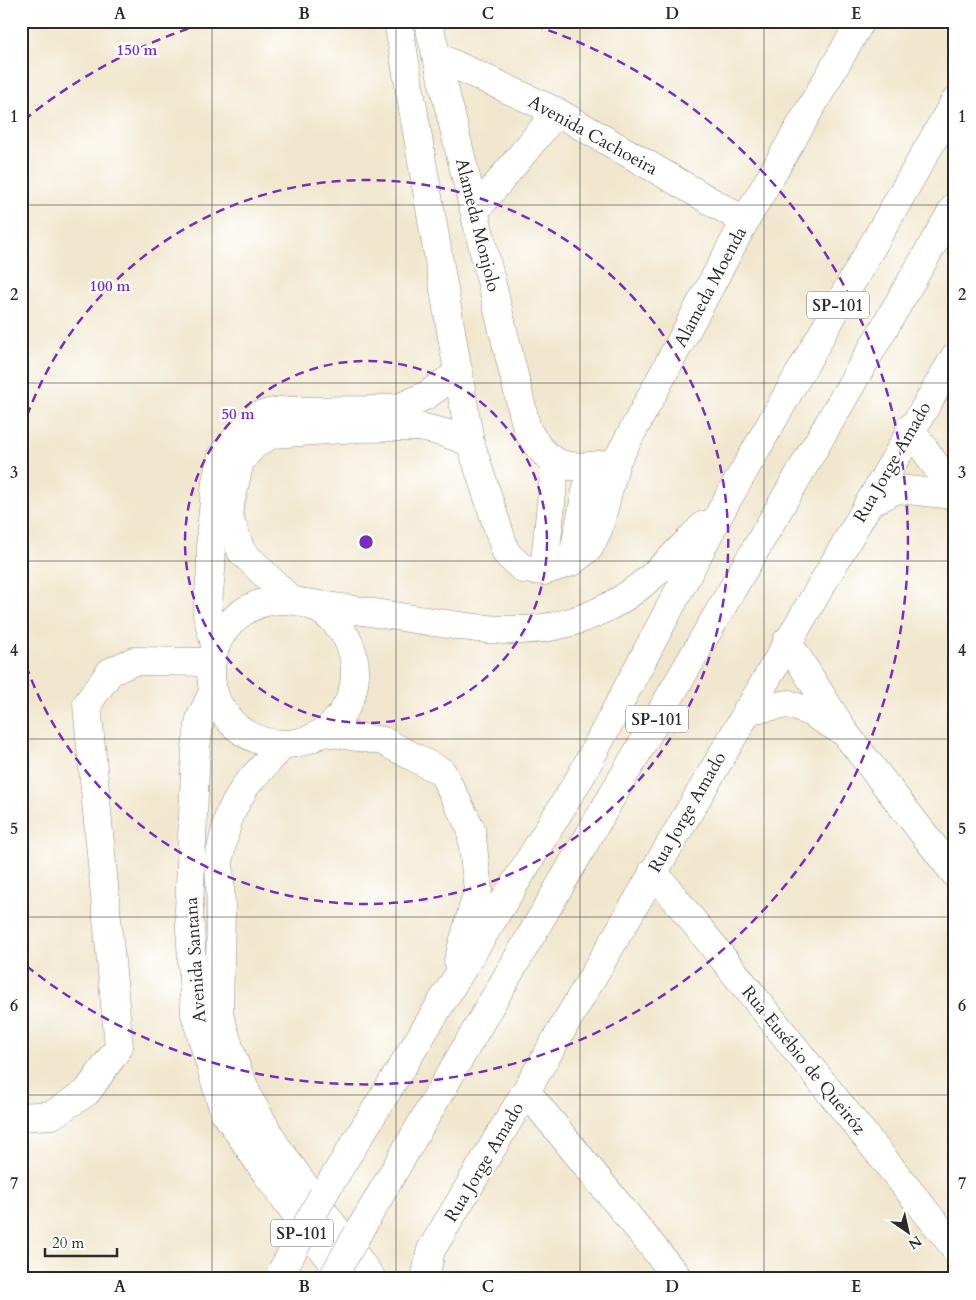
<svg xmlns="http://www.w3.org/2000/svg" width="976" height="1300" viewBox="0 0 976 1300" font-family="Cardo,serif">
  <style>
    .lines { fill: none; stroke-linecap: round; stroke-linejoin: round }
    .minor-casing { stroke: #8e897c; stroke-width: 29 }
    .major-casing { stroke: #8e897c; stroke-width: 29 }
    .highway-casing { stroke: #8e897c; stroke-width: 29 }
    .minor { stroke: #fff; stroke-width: 28 }
    .major { stroke: #fff; stroke-width: 28 }
    .highway { stroke: #fff; stroke-width: 28 }
    .highway-bridge-casing { stroke: #8e897c; stroke-width: 29; stroke-linecap: butt }
    .highway-bridge { stroke: #fff; stroke-width: 28 }
    .grid { fill: none; stroke: #2b2b2b; stroke-width: 1; stroke-opacity: 0.55 }
    .ring { fill: none; stroke: #7b2cbf; stroke-width: 2.5; stroke-dasharray: 9 6 }
    .labels { text-anchor: middle; stroke-width: 5; stroke-linejoin: round; paint-order: stroke }
    .shield { fill: #fff; stroke: #6b6b6b; stroke-width: 1 }
    .shield-label { font-size: 16px; font-weight: bold; fill: #2b2b2b }
    .street-label { font-size: 18px; fill: #2b2b2b; stroke: #fff }
    .centre { fill: #7b2cbf; stroke: #fff; stroke-width: 2.5 }
    .ring-label { font-size: 15px; text-anchor: middle; font-weight: bold; fill: #7b2cbf; stroke: #fff; stroke-width: 5; stroke-linejoin: round; paint-order: stroke }
    .neatline { fill: none; stroke: #2b2b2b; stroke-width: 2 }
    .grid-label { font-size: 16px; text-anchor: middle; font-weight: bold; fill: #2b2b2b }
  </style>
  <rect width="100%" height="100%" fill="#fff"/>
  <filter id="ink" filterUnits="userSpaceOnUse"><feTurbulence type="fractalNoise" baseFrequency=".02" numOctaves="2"/><feDisplacementMap in="SourceGraphic" scale="10" xChannelSelector="R" yChannelSelector="G"/><feConvolveMatrix kernelMatrix="1 2 1 2 8 2 1 2 1" color-interpolation-filters="sRGB"/></filter>
  <filter id="wash" filterUnits="userSpaceOnUse"><feTurbulence type="fractalNoise" baseFrequency=".0096" numOctaves="4" result="noise"/><feDisplacementMap in="SourceGraphic" scale="20" xChannelSelector="R" yChannelSelector="G"/><feGaussianBlur stdDeviation="1.12" result="paint"/><feColorMatrix in="noise" values="0 0 0 0 0 0 0 0 0 0 0 0 0 0 0 0 0 1.4 0 .05"/><feComposite in="paint" operator="in"/></filter>
  <g filter="url(#wash)">
    <rect width="100%" height="100%" fill="#f1e7ce"/>
  </g>
  <g filter="url(#ink)">
    <g class="lines">
      <defs>
        <path id="minor" d="M398,21L470,442L506,553L523,569L544,571L572,562L591,467
          M428,21L527,429C549,471 573,471 616,462L745,221L861,21
          M436,56L557,112L745,221
          M476,210L557,112
          M910,428L955,494
          M868,504L897,489L955,495
          M575,559L589,548L598,530L616,462
          M544,571L555,464
          M290,599L241,551L228,513L240,461L254,445L272,434L356,428L420,427L445,433L470,442
          M787,641L845,733L955,874
          M215,645L207,614L211,571V530L216,482L222,456L239,435L259,415L280,411L373,410L401,407L427,395L459,372
          M747,710L789,704L810,712L842,731
          M653,871L955,1248
          M526,1091L679,1279
          M21,1117L52,1115L87,1092L119,1047L87,704L110,672L134,661L211,662
          M425,1279L431,1250L526,1091L955,356"/>
        <path id="major" d="M211 672a72 72 0 1 1 144 0a72 72 0 1 1-144 0Z
          M213,692L200,719L196,747L189,910L195,1014L224,1111L266,1173L344,1279
          M284,744L246,785L229,815L219,858L221,909L219,1015L234,1062L249,1099L276,1146L372,1279"/>
        <path id="highway" d="M307,603C344,608 382,614 420,620C488,630 541,641 606,608C644,589 674,555 704,525
          M324,732L383,741L442,772L471,829L478,890L458,961
          M323,1195L581,776L722,509L955,101
          M358,1233L955,206"/>
      </defs>
      <!-- minor casing -->
      <use href="#minor" class="minor-casing"/>
      <!-- major casing -->
      <use href="#major" class="major-casing"/>
      <!-- highway casing -->
      <use href="#highway" class="highway-casing"/>
      <!-- minor -->
      <use href="#minor" class="minor"/>
      <!-- major -->
      <use href="#major" class="major"/>
      <!-- highway -->
      <use href="#highway" class="highway"/>
      <defs>
        <path id="highway-bridge" d="M282,1271L323,1195
          M332,1279L358,1233"/>
      </defs>
      <!-- highway-bridge casing -->
      <use href="#highway-bridge" class="highway-bridge-casing"/>
      <!-- highway-bridge -->
      <use href="#highway-bridge" class="highway-bridge"/>
    </g>
  </g>
  <!-- grid -->
  <path class="grid" d="M212,21V1279M396,21V1279M580,21V1279M764,21V1279M21,205H955M21,383H955M21,561H955M21,739H955M21,917H955M21,1095H955"/>
  <!-- distance rings -->
  <g class="ring">
    <circle cx="366" cy="542" r="181"/>
    <path d="M22 430A362 362 0 1 1 22 654"/>
    <path d="M24 120A543 543 0 0 1 212 21M520 21A543 543 0 1 1 24 964"/>
  </g>
  <g class="labels">
    <!-- shield labels -->
    <g class="shield">
      <rect x="807" y="291.5" width="62" height="27" rx="4"/>
      <rect x="626" y="705.5" width="62" height="27" rx="4"/>
      <rect x="271" y="1219.5" width="62" height="27" rx="4"/>
    </g>
    <g class="shield-label">
      <text x="838" y="311">SP-101</text>
      <text x="657" y="725">SP-101</text>
      <text x="302" y="1239">SP-101</text>
    </g>
    <!-- street labels -->
    <g class="street-label">
      <text transform="translate(593 135) rotate(29)" y="6">Avenida Cachoeira</text>
      <text transform="translate(478 225) rotate(76)" y="6">Alameda Monjolo</text>
      <text transform="translate(710 287) rotate(-62)" y="6">Alameda Moenda</text>
      <text transform="translate(892 462) rotate(-60)" y="6">Rua Jorge Amado</text>
      <text transform="translate(687 812) rotate(-60)" y="6">Rua Jorge Amado</text>
      <text transform="translate(195 960) rotate(-94)" y="6">Avenida Santana</text>
      <text transform="translate(804 1060) rotate(51)" y="6">Rua Eusébio de Queiróz</text>
      <text transform="translate(484 1162) rotate(-59)" y="6">Rua Jorge Amado</text>
    </g>
  </g>
  <circle cx="366" cy="542" r="8" class="centre"/>
  <g class="ring-label">
    <text x="137" y="55">150 m</text>
    <text x="110" y="291">100 m</text>
    <text x="238" y="419">50 m</text>
  </g>
  <!-- margin -->
  <rect width="976" height="1300" fill="none" stroke="#fff" stroke-width="55"/>
  <!-- north arrow -->
  <g transform="translate(908 1232) rotate(146)" stroke="#ffffff" stroke-width="4" paint-order="stroke">
  <path d="M0-4L9 19L0 12L-9 19Z" fill="#2b2b2b"/>
  <text y="-8" font-size="14" font-weight="bold" text-anchor="middle" fill="#2b2b2b">N</text>
  </g>
  <!-- scale -->
  <path d="M45 1248v8h72v-8" fill="none" stroke="#2b2b2b" stroke-width="2.5"/>
  <text x="52" y="1248" font-size="15" fill="#2b2b2b" stroke="#ffffff" stroke-width="4" paint-order="stroke">20 m</text>
  <rect x="28" y="28" width="920" height="1244" class="neatline"/>
  <g class="grid-label">
    <text x="120" y="19">A</text>
    <text x="304" y="19">B</text>
    <text x="488" y="19">C</text>
    <text x="672" y="19">D</text>
    <text x="856" y="19">E</text>
    <text x="14" y="122">1</text>
    <text x="962" y="122">1</text>
    <text x="14" y="300">2</text>
    <text x="962" y="300">2</text>
    <text x="14" y="478">3</text>
    <text x="962" y="478">3</text>
    <text x="14" y="656">4</text>
    <text x="962" y="656">4</text>
    <text x="14" y="834">5</text>
    <text x="962" y="834">5</text>
    <text x="14" y="1011">6</text>
    <text x="962" y="1011">6</text>
    <text x="14" y="1189">7</text>
    <text x="962" y="1189">7</text>
    <text x="120" y="1292">A</text>
    <text x="304" y="1292">B</text>
    <text x="488" y="1292">C</text>
    <text x="672" y="1292">D</text>
    <text x="856" y="1292">E</text>
  </g>
</svg>
